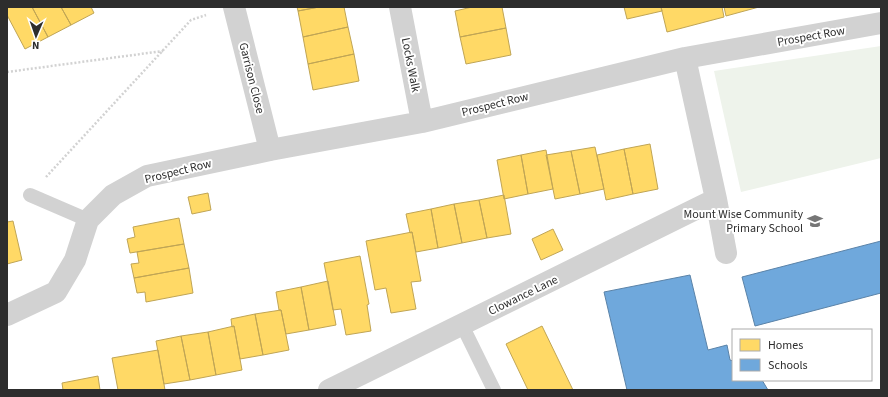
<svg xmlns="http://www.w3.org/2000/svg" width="888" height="397" viewBox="0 0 888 397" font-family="'Source Sans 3',sans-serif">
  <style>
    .green { fill: #eef3eb }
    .homes { fill: #ffd966; stroke: #c0a555 }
    .schools { fill: #6fa8dc; stroke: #5b83a8 }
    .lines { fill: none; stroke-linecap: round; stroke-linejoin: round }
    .path { stroke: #d2d2d2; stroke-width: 2.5; stroke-dasharray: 2 2; stroke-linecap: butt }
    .service { stroke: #d2d2d2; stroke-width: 14 }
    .minor { stroke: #d2d2d2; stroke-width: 22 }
    .labels { text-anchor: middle; stroke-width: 4; stroke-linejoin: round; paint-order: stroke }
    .street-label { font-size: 12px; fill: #2d2d2d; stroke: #fff }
    .poi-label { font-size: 12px; fill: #2d2d2d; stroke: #fff; text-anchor: end }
  </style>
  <rect width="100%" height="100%" fill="#fff"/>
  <!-- green -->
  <path class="green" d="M881,46V158L741,192L714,71Z"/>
  <!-- homes -->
  <path class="homes" d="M7,7H32L48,37L25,49L7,15Z
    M32,7H61L71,25L48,37Z
    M61,7H91L94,13L71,25Z
    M297,7H319L298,11Z
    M319,7H344L348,27L303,37L298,11Z
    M472,7H502L506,28L460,37L455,11Z
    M624,7H661L662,11L627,19Z
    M661,7H722L724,17L667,32Z
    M724,7H759L726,16Z
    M348,27L354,54L308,64L303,37Z
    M506,28L511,55L466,64L460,37Z
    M354,54L359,81L313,90L308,64Z
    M650,144L658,189L633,194L624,149Z
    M595,147L604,189L580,194L571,151Z
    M624,149L633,194L606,200L597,155Z
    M546,150L553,189L528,194L521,155Z
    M571,151L580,194L555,199L546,155Z
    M521,155L528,194L504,199L497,160Z
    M208,193L211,210L192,214L188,197Z
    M504,195L511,234L487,238L479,200Z
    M479,200L487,238L462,243L454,204Z
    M454,204L462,243L438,248L431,209Z
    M431,209L438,248L416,252L412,232L410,233L406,214Z
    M179,218L184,244L130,253L127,239L135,237L133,227Z
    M13,221L22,260L7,264V222Z
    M553,229L563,250L541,260L532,239Z
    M412,232L421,281L411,282L416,309L391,313L386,288L375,290L366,241Z
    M184,244L189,268L134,278L131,264L139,263L137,252Z
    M360,256L369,304L367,305L371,331L346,335L341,309L333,310L324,263Z
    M189,268L193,293L146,302L145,292L137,293L134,278Z
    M328,281L336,325L309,330L301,287Z
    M301,287L309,330L286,334L281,310H279L276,292Z
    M281,310L289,350L263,355L255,314Z
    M255,314L263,355L240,359L234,326L232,327L231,319Z
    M234,326L242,370L216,375L208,332Z
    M542,326L573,390H528L506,344Z
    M208,332L216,375L190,380L181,336Z
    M181,336L190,380L164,384L156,341Z
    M158,350L165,390H118L112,358Z
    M98,376L100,390H63L62,383Z"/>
  <!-- schools -->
  <path class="schools" d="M881,241V293L755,326L742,277Z
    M690,275L708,350L727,345L730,360L733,361V380H762L768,390H627L604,292Z"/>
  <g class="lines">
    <!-- path -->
    <path class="path" d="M7,72L163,51
      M46,177L191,20L206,15"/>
    <!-- service -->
    <path class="service" d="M30,195L88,220
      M462,325L494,390"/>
    <!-- minor -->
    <path class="minor" d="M234,7L270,150
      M400,7L422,122
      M716,199L726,253
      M7,315L56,292L75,260L88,220L113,195L147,176L270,150L422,122L685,58L881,23
      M329,390L716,199L685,58"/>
  </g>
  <!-- icons -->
  <defs>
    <symbol id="school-bare" viewBox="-9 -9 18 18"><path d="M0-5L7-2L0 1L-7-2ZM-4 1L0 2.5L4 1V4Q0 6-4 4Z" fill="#767676" stroke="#fff" stroke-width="2.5" paint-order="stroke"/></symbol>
  </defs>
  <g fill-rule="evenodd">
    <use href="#school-bare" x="804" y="210" width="22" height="22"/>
  </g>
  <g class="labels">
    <!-- street labels -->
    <g class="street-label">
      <text transform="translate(811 36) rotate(-10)" y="4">Prospect Row</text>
      <text transform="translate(411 65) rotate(79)" y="4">Locks Walk</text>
      <text transform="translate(252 78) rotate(76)" y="4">Garrison Close</text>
      <text transform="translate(495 104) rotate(-14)" y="4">Prospect Row</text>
      <text transform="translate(178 171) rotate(-14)" y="4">Prospect Row</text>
      <text transform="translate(523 295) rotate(-26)" y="4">Clowance Lane</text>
    </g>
    <!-- poi labels -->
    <g class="poi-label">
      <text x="803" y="218">Mount Wise Community<tspan x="803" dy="14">Primary School</tspan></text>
    </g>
  </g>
  <!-- border -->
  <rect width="888" height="397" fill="none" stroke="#2d2d2d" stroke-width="16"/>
  <!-- legend -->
  <rect x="732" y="329" width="140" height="52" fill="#ffffff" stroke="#ababab"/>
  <rect x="740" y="339" width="20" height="12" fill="#ffd966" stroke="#ababab"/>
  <text x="768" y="349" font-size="12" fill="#2d2d2d">Homes</text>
  <rect x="740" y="359" width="20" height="12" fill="#6fa8dc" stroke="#ababab"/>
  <text x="768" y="369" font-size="12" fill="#2d2d2d">Schools</text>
  <!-- north arrow -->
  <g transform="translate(36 36) rotate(182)" stroke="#ffffff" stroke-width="3" paint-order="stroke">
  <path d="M0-3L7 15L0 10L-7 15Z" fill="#2d2d2d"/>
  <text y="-6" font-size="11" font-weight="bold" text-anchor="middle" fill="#2d2d2d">N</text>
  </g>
</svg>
